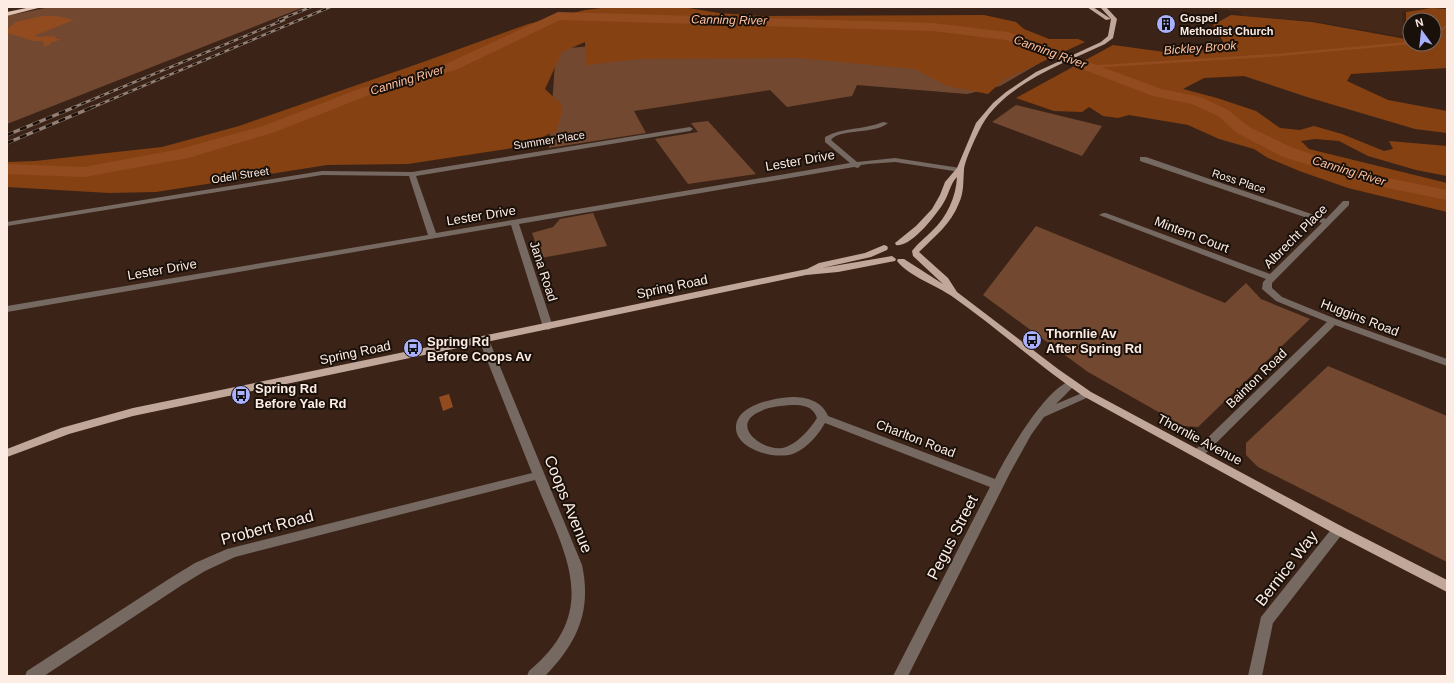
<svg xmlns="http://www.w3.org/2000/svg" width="1454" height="683" viewBox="0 0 1454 683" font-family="Arial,sans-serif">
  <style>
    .built { fill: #462818 }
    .green { fill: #734830 }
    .forest { fill: #864112; fill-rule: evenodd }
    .water { fill: #924b1f }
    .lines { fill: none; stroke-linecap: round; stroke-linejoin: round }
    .stream { stroke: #924b1f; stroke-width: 2.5 }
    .river { fill: #924b1f; fill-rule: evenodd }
    .minor { fill: #756962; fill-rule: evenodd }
    .major { fill: #c1a79a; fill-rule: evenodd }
    .highway { fill: #dfc0b0; fill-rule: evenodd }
    .rail-far1-casing { stroke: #937f74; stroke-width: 2.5 }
    .rail-casing { stroke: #937f74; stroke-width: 3.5 }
    .rail-far1 { stroke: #1a100a; stroke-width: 1.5; stroke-dasharray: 5; stroke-linecap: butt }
    .rail { stroke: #1a100a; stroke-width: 2.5; stroke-dasharray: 7; stroke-linecap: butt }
    .labels { text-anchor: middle; stroke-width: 4; stroke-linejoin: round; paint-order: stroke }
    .far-poi-label { font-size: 11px; font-weight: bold; fill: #fdece4; stroke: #1a100a; text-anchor: start }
    .far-street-label { font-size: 11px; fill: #fdece4; stroke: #1a100a }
    .far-water-label { font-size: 12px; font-style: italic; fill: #ffc1a0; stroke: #1a100a }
    .street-label { font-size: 13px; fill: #fdece4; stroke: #1a100a }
    .poi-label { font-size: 13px; font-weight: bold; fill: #fdece4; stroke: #1a100a; text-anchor: start }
    .near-street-label { font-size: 16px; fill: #fdece4; stroke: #1a100a }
  </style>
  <rect width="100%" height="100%" fill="#3b2417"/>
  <!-- built -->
  <path class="built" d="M1197,7H1422L1426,8L1402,12L1404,37L1312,21L1242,16L1241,12Z"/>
  <!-- green -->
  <path class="green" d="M50,7H304L7,124V16Z
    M715,36L973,56L1040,63L1000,86L967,94L857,85L852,96L787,107L770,90L634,111L646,133L549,148L556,49Z
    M1016,105L1102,126L1082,156L992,122Z
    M708,121L756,174L688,184L655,139L698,132L691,123Z
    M593,213L607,246L541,258L532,233L553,227L560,219Z
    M1036,226L1225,303L1246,283L1261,299L1310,319L1198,427L1183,426L1088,372L983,295Z
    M1328,366L1447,416V562L1258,467L1246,455V443Z"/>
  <!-- forest -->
  <path class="forest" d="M610,7H682L719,13L761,16L984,15L1016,22L1024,29L1049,39H1078L1085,42L1003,80L988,94L947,86L915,69L797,58L638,59L586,65L585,42L562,52L545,89L561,104V116L556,131L520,147L408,164L327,165L156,192L109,193L7,187V162L35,161L162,147L239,126L426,61L528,24L585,10Z
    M1431,8L1447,9V68L1351,74L1347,81L1388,100L1447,111V133L1415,129L1307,97L1244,76L1204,78L1183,89L1217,98L1256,111L1280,128L1300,130L1314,126L1342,134L1384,151L1393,149L1389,141L1447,146V176L1416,170L1368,156L1339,141L1315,139L1301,141L1309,149L1447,183V212L1348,188L1302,172L1268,158L1254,149L1219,139L1188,125L1129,115L1118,118L1103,116L1089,107L1082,112L1054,111L1016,98L1113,45L1172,53L1227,48L1213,25L1231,15L1312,22L1406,39V12ZM1410,20H1434V44H1410Z"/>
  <!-- water -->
  <path class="water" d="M42,16H57L74,20L36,35L35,37L55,36L56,39H63L50,43V45L42,47L45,44L42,41H34L7,33V29L16,22Z
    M449,394L453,407L443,411L439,397Z"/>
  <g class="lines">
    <!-- stream -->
    <path class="stream" d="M1434,34L1447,26
      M1087,67L1278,55L1410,43"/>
    <!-- river -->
    <path class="river" d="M558,12L933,23L1008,32L1161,89L1201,97L1228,110L1249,127L1293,148L1378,176L1447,190V200L1368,184L1281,156L1237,133L1218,116L1192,104L1153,96L1006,40L933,31L560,20L458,69L369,95L275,132L188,158L84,177L7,174V164L84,167L180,149L263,126L359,89L448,63Z"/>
    <!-- minor -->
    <path class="minor" d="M883,122L888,123C874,135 840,128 831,140L857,162L895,158L960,168L964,170L960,172L895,162L868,164L861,165L858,168L854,167L519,224L553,327L548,330L543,327L511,225L7,312V306L428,235L409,176L322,175L7,226V222L322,171L412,172L690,127L693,129L690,131L416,176L436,233L850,163L825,142V137C843,127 864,130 883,122Z
      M1140,157H1146L1326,219L1343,201H1349V205L1272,283V288L1282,297L1336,319L1447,359V366L1335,325L1202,457H1194L1192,454L1194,451L1327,322L1276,301L1262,289L1263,282L1266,279L1099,215L1103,213H1106L1270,274L1322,223L1140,161Z
      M484,337L489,340L582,565C592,611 577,643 545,676H527L529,671C603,609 564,553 535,480L235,557L205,571L182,585L44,676H25L27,671L172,577L195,563L227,549L532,473L479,340Z
      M1071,381L1076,384L1056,404L1087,391L1092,394L1091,396L1044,417L1031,435L1011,471L908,676H893L990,487L825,423C818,435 808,447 795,453C778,461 734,450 736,426C738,404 775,398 792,397C807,397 822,401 828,416L995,479C1006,456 1046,387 1071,381ZM791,405C803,405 813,406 817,418C810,429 799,442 786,447C769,454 731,430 755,414C766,407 779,406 791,405Z
      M1338,525L1343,527L1344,530L1343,533L1273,623L1262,676H1248L1261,617L1333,527Z"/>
    <!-- major -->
    <path class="major" d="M1087,7H1093L1111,19L1106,20Z
      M1100,7H1106L1117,19L1113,38L1105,44C1064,63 1005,84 982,125C977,134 964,162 964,170C963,182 964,192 959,203C951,224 935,236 919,252L948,278L957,292L1058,369L1091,392L1343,527L1447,580V592L1333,533L1083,396C1038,365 997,328 953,297C936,285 910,277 897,261L898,259H904L943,284L913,256L912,251C918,243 925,238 932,231C947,217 956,197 957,177C950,184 949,194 944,202C937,214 911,248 896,245L895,243L916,226L932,209L940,195L945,182L957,168L976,123L993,103L1006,92L1036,72L1101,42L1108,36L1111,19Z
      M884,245L887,246L888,248L887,250L871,257L822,268L892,256L896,259L895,261L838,272L806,275L133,416L69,434L7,457V449L61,428L133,408L807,269L819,263L865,253Z"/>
    <!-- highway -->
    <path class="highway" d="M31,7H42L7,16V12Z"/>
    <defs>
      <path id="rail-far1" d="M279,20L311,7
        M72,108L284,20
        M91,108L330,7"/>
      <path id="rail" d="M7,135L75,107
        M7,143L93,107"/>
    </defs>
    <!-- rail-far1 casing -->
    <use href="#rail-far1" class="rail-far1-casing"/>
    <!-- rail casing -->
    <use href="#rail" class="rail-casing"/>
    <!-- rail-far1 -->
    <use href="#rail-far1" class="rail-far1"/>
    <!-- rail -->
    <use href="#rail" class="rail"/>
  </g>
  <!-- icons -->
  <defs>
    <symbol id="building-disc" viewBox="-11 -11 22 22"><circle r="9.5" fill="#a9b0fc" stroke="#1a100a"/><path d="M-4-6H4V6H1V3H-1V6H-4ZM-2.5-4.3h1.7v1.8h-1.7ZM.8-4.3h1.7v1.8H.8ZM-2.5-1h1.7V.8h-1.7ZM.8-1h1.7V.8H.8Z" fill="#111"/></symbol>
    <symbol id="bus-disc" viewBox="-11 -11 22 22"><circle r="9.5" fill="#a9b0fc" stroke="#1a100a"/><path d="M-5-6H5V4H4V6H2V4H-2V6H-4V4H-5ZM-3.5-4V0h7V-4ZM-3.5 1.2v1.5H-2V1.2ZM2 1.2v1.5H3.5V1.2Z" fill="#111"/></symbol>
  </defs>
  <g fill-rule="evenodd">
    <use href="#building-disc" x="1155" y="13" width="22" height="22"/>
    <use href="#bus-disc" x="1021" y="329" width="22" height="22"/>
    <use href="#bus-disc" x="402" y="337" width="22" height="22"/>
    <use href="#bus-disc" x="230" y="384" width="22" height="22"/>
  </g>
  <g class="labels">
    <!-- far-poi labels -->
    <g class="far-poi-label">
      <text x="1180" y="22">Gospel<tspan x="1180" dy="13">Methodist Church</tspan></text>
    </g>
    <!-- far-street labels -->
    <g class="far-street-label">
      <text transform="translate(549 140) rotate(-9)" y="4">Summer Place</text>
      <text transform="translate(240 175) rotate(-9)" y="4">Odell Street</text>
      <text transform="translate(1239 181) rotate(18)" y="4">Ross Place</text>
    </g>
    <!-- far-water labels -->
    <g class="far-water-label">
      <text transform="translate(729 20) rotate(1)" y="4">Canning River</text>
      <text transform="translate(1200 48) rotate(-4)" y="4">Bickley Brook</text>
      <text transform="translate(1050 52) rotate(20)" y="4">Canning River</text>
      <text transform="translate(407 80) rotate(-17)" y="4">Canning River</text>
      <text transform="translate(1349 171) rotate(17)" y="4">Canning River</text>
    </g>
    <!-- street labels -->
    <g class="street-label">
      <text transform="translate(800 160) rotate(-10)" y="5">Lester Drive</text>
      <text transform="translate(481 215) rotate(-9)" y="5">Lester Drive</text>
      <text transform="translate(1192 234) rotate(21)" y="5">Mintern Court</text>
      <text transform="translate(1295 236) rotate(-45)" y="5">Albrecht Place</text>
      <text transform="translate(162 269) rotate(-10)" y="5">Lester Drive</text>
      <text transform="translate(544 271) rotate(72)" y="5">Jana Road</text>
      <text transform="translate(672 286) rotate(-12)" y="5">Spring Road</text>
      <text transform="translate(1360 317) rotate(21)" y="5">Huggins Road</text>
      <text transform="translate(355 352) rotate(-12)" y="5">Spring Road</text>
      <text transform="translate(1256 378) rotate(-44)" y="5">Bainton Road</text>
      <text transform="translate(916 438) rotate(21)" y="5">Charlton Road</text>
      <text transform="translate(1200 439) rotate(28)" y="5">Thornlie Avenue</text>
    </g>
    <!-- poi labels -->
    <g class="poi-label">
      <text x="1046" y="338">Thornlie Av<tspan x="1046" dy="15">After Spring Rd</tspan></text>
      <text x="427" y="346">Spring Rd<tspan x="427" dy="15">Before Coops Av</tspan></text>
      <text x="255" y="393">Spring Rd<tspan x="255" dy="15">Before Yale Rd</tspan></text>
    </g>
    <!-- near-street labels -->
    <g class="near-street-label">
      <text transform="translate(569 504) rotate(68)" y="6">Coops Avenue</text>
      <text transform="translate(267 527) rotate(-15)" y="6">Probert Road</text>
      <text transform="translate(952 537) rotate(-63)" y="6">Pegus Street</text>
      <text transform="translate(1286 568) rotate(-52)" y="6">Bernice Way</text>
    </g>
  </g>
  <!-- border -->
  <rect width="1454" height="683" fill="none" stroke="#fdece4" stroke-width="16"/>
  <!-- north arrow -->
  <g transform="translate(1422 32) rotate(345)"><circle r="19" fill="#1a100a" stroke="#756861"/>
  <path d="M0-3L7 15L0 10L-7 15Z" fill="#a9b0fc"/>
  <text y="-6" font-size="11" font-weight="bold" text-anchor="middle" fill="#fdece4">N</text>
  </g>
</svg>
